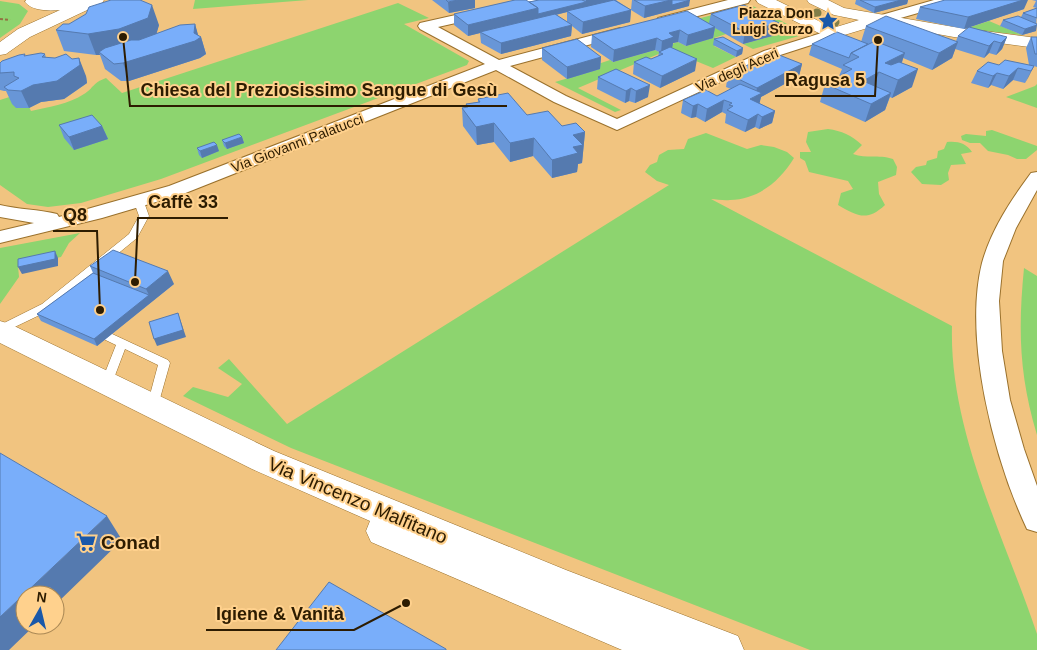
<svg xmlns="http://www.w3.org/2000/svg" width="1037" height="650" viewBox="0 0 1037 650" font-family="Arial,sans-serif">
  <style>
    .green { fill: #8dd46f }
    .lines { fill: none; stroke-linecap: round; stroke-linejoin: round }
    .service-casing { stroke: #9a712c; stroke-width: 1 }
    .minor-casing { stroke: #9a712c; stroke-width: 2 }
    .tertiary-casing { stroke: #9a712c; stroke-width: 1 }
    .secondary-casing { stroke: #9a712c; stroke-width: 1 }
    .path { stroke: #927242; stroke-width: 2; stroke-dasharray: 3 2; stroke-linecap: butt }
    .service { fill: #fff; fill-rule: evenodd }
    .minor { fill: #fff; fill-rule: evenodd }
    .tertiary { fill: #fff; fill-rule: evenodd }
    .secondary { fill: #fff; fill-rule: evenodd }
    .tree { fill: #827e48 }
    .wall { fill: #6896d7; fill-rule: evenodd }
    .shaded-wall { fill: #557aaf }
    .building { fill: #79aefa; stroke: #557aaf }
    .labels { text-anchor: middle; stroke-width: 4; stroke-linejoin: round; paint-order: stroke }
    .far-poi-label { font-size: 14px; font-weight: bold; fill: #2d1c01; stroke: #ffd18d; text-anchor: end }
    .far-street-label { font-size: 14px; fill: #2d1c01; stroke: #ffd18d }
    .near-street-label { font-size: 19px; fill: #2d1c01; stroke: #ffd18d }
    .near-poi-label { font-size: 19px; font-weight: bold; fill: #2d1c01; stroke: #ffd18d; text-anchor: start }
    .leader { fill: none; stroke: #2d1c01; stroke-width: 2 }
    .callout-dot { fill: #2d1c01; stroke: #ffd18d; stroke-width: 2 }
    .callout-label { font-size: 18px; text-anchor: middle; font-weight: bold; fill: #2d1c01; stroke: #ffd18d; stroke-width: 4; stroke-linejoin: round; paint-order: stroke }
  </style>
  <rect width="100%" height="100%" fill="#f1c480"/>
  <!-- green -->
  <path class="green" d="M195,0H308L193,9Z
    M0,1L19,4L28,11L20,24L0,38Z
    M398,3L429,18L404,24L469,61L467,65L161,179L81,203L48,207L27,204L0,185V100L22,93L31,111C49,107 69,104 84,94C94,88 92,83 106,78L122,93Z
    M751,5L806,34L753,49L743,44L776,35L726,34L714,38L722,43L714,46L736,57L713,68L669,50L668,45L678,42L686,46L712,38L685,22Z
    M989,21L1022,35L964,29Z
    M655,50L661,53L578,88L621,110L615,112L555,82L599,69L595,65L610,60L613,62Z
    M1037,84V108L1006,97L1035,86Z
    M828,129C842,131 851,135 862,145L853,154C867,159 877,154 893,159L897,167L896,175L878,182L879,194L885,205C867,222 857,216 838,205L841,193L853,189L848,181L809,172L805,161L800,158V152H811L806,142L808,132Z
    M992,130L1037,146V150L1026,159H1017L1008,155L988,151L980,143H970L962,140L961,136L966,134L986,136V131Z
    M706,133L747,149L761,145L774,147L787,152L794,158C780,181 759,199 730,200C724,201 716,199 711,199L952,326C949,432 1004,535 1037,634V650H810L291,448L183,396L193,387L228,397L242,384L218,368L229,359L287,424L669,185L657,181L645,172L650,165L657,162L659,155L668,150L684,149L688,139Z
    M947,142C958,141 966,143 972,152L961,154L966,164L951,165L948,173L949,180L941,185L922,184L911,172L916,167L926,165L927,161L937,158L938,151L944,149Z
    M80,233L69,243L61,257L18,266L19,277L0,304V248Z
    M1024,268L1037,276V435C1019,375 1018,329 1024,268Z"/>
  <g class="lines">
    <defs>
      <path id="service" d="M139,199L144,202L149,216L137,238L54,306L66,314L64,317H56L46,312L0,334V325L42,304L129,234L139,216L134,202Z
        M95,326L168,360L170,363L157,409H149L147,406L158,365L125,349L111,386H103L101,383L116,345L91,333L89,330L91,327Z"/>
      <path id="minor" d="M522,0H546L544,3L438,27L499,60L620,28L625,29L627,32L625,35L510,66L566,96L617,119L764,51L831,30L838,34L836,37L774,57L617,130L554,102L496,70L183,194L102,218L0,243V231L34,223L0,217V205C20,210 38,209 57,214L59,217L169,186L485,64L420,29L418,26L420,23Z
        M728,0H750L748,3L663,25L656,21L658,18Z
        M934,0H955L953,3L883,23L876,19L878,16Z
        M1037,172V190L1016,228L1003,261L999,301L1002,351L1010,400L1024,449L1037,486V532L1027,529C994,459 963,339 982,263C991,230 1011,200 1031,173Z"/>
      <path id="tertiary" d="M756,0H776L833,28L859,20L834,15L809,3L807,0H828L844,8L954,27L1037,38V48L954,37L881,24L831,39L758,3Z"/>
      <path id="secondary" d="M26,0H104L102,3L30,37L6,54L0,55V42L18,29L60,10C49,11 32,11 25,2Z
        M0,321L10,324L274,451L566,570L738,636L744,650H622L371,542L366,531L370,521L252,469L0,343Z"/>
    </defs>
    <!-- service casing -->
    <use href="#service" class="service-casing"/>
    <!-- minor casing -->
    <use href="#minor" class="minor-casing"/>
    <!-- tertiary casing -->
    <use href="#tertiary" class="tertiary-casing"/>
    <!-- secondary casing -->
    <use href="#secondary" class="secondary-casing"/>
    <!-- path -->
    <path class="path" d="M0,19L10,20"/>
    <!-- service -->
    <use href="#service" class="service"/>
    <!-- minor -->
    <use href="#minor" class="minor"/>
    <!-- tertiary -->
    <use href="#tertiary" class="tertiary"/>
    <!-- secondary -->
    <use href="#secondary" class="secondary"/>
  </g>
  <!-- trees -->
  <g class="tree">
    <circle cx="817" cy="13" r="4.5"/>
    <circle cx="835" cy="22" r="4.5"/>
  </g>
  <!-- wall -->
  <path class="wall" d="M432,0H475V8L449,13Z
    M539,0H617H616L631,10L630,22L582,34L572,26L571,36L501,54L481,43L480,33L468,36L454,25V14ZM567,12V22L556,15Z
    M632,0H689V6L644,18L631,10Z
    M856,0H908L907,4L874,13L855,4Z
    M1032,0H1037V8L1033,7L1036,1Z
    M920,7L1024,9L964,29L916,19Z
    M1037,8L1036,31L1022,35L1000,26L1003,20L1021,17L1023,13Z
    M711,14L776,35L743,44L715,28L713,38L686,46L678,42L673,43L672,48L695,71L660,88L633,74L634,62L651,59L658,57L659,52L655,50L613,62L591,47L592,35L709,23Z
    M195,24L198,36L201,37L206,54L200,58L129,81H121L105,69L100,55H96L64,51L56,30L159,25L156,34Z
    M866,26L956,41L958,36L1007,37L1002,49L996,55L989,53L984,58L955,49L952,58L932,70L903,58L902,63L912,87L892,98L890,97L885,110L865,122L820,102L825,84L839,76L842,69L809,55L812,44L861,42Z
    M1031,37H1037V67L1034,66L1025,83L1013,80L1003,89L991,85L988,88L971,83L977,71L999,65H1029L1026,48Z
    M714,39L743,48L742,54L736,57L713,45Z
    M542,48L601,57L600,69L567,79L542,60Z
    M45,54L46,58L86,76L87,83L64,99L41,102L29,108H16L12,104L6,91H4L0,90V63L26,56Z
    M802,64L799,76L761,97L759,103L775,111L772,123L759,129L755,127L745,132L725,123L726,114L722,112L705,122L696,117L691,118L681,113L683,100L717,96L731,89L726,87L728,74Z
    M616,69L648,97L635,103L629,101L625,103L597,89L598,77Z
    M478,99L562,126L585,132L582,163L578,164L577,172L552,178L533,156L510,162L494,142L477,145L463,126L462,108L466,107V104L478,102Z
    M59,125L102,126L108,139L74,150L64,138Z
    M242,137L244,143L227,149L224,146L222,140Z
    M197,148L219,151L202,158L199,155Z
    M90,266L174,284L97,346L41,321L37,314L93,273Z"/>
  <!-- shaded-wall -->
  <path class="shaded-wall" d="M458,0H475V8L449,13L448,2Z
    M586,0H617L568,12L567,11V12L538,19V14L586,2Z
    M671,0H690L689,6L644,18L645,6Z
    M901,0H908L907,4L874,13L875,7Z
    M1015,0H1028L1024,9L964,29L968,17Z
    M152,5L159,25L155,39L99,52L100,55H96L88,34Z
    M538,8V19L480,32V33L468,36V25Z
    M631,10L630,22L582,34L583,22Z
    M779,23L776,35L743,44L745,32Z
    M195,24L199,38L201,37L206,54L200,58L129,81L123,63L194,33Z
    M572,25L571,36L501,54V43Z
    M1037,25L1036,31L1022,35L1025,29Z
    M715,27L713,38L686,46L688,35Z
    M680,30L678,42L673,43L672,48L661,53L662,41L669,33Z
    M1007,37L1002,49L996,55L1001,43Z
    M657,38L655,50L613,62L614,50Z
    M994,41L989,53L984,58L989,46Z
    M958,42L952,58L932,70L939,53Z
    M743,48L742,54L736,57L737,51Z
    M905,53L899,70L885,63Z
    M601,57L600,69L567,79V67Z
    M79,58L86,76L87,83L64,99L41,102L29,108L21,91Z
    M697,59L695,71L660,88L662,76Z
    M802,64L799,76L761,97L759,106L750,99L755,97L757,88Z
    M1034,66L1028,78L1025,83L1031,71Z
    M1018,68L1013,80L1003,89L1009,76Z
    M918,69L912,87L892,98L898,80Z
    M879,72L873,90L857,99L863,81Z
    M997,73L991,85L988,88L993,76Z
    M650,85L648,97L635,103L636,91Z
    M631,88L629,101L625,103L626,91Z
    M891,93L885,110L865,122L871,104Z
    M724,100L722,112L705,122L707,109Z
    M698,104L696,117L691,118L693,106Z
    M775,111L772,123L759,129L762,117Z
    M758,114L755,127L745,132L748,120Z
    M494,123V142L477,145L476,127Z
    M102,126L108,139L74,150L69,137Z
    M585,132L582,163L578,164L577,172L552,178V160L573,135Z
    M242,137L244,143L227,149L225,143Z
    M534,138L533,156L510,162V143Z
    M217,145L219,151L202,158L200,151Z
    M55,251L58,258V266L22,274L18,267Z
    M168,271L174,284L97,346L94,339L149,295L146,289Z
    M178,313L186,337L157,346L154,339Z
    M107,516L122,540L55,605V595H25V625H35L9,650H0V617Z"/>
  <!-- building -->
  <path class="building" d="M111,0H140L152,5L148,18L119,29L88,34L56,30L63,24H69L86,14L89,7Z
    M446,0H458L448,2Z
    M515,0H526L538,8L468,25L454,14Z
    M539,0H582L586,2L538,14V8L529,2Z
    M614,0L631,10L583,22L567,11Z
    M634,0H671L645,6Z
    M672,0H690L672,5Z
    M860,0H901L875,7Z
    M945,0H1023L968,17L920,7Z
    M744,5L779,23L745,32L711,14Z
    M1037,8V18L1023,13Z
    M687,11L715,27L688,35L680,30L669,33L674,37L662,41L657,38L614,50L592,35Z
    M555,14L572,25L501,43L480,32Z
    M886,16L958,42L939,53L866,26Z
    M1018,16L1037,24V25L1025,29L1003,20Z
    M195,24L194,33L201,37L195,41L123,63L114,64L99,52L105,48L131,40H139L180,25Z
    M969,27L1007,37L1001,43L994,41L989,46L958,36Z
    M837,32L868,44L851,53L849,58L812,44Z
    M723,37L743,48L737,51L714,39Z
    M1031,37H1037V54H1035Z
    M577,39L601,57L567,67L542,48Z
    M875,41L905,53L885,63L891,65L899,62L918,69L898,80L879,72L863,81L891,93L871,104L825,84L852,69L843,65L859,57L851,53Z
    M670,47L697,59L662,76L634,62L646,57L651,59L663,54L659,52Z
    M41,53L45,54L42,57L55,58L66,54L72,59L79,58L80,65L57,81L33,85L21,91L8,90L4,87L19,78L14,76V72L0,73V63L2,61L19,55L25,54L24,56Z
    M774,53L802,64L757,88L728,74Z
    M1005,60L1034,66L1031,71L1018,68L1009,76L997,73L993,76L977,71L988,62L999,65Z
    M616,69L650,85L636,91L631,88L626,91L598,77Z
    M740,84L762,93L750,99L775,111L762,117L758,114L748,120L727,110L733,106L729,105L732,103L724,100L707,109L698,104L693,106L683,100L706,90L717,96Z
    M508,93L527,115L548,111L562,126L576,123L585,132L573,135L583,145L573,147L578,153L552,160L534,138L510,143L494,123L476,127L462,108L468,107L466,104L480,102L478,99Z
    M92,115L102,126L69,137L59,125Z
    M239,134L242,137L225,143L222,140Z
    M214,142L217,145L200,151L197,148Z
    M113,250L168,271L146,289L90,266Z
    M55,251V259L18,267V259Z
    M93,273L149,295L94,339L37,314Z
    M178,313L183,330L154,339L149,322Z
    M0,453L107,516L0,617Z
    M329,582L446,649V650H276Z"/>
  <!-- icons -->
  <defs>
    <symbol id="sight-bare" viewBox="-9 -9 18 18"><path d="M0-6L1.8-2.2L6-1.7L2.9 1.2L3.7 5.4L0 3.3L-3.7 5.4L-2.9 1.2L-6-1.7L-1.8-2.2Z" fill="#1a58a9" stroke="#ffd18d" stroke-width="2.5" paint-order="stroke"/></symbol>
    <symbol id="supermarket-bare" viewBox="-9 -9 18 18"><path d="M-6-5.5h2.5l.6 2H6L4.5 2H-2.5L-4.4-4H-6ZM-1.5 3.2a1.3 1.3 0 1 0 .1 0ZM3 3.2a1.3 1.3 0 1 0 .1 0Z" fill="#1a58a9" stroke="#ffd18d" stroke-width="2.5" paint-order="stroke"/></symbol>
  </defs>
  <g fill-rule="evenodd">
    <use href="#sight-bare" x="814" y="7" width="28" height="28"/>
    <use href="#supermarket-bare" x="72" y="528" width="28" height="28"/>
  </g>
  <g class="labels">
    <!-- far-poi labels -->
    <g class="far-poi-label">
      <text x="813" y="18">Piazza Don<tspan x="813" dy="16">Luigi Sturzo</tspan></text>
    </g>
    <!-- far-street labels -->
    <g class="far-street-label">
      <text transform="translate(737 70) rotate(-24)" y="5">Via degli Aceri</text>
      <text transform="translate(297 143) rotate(-21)" y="5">Via Giovanni Palatucci</text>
    </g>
    <!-- near-street labels -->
    <g class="near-street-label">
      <text transform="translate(358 500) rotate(23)" y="7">Via Vincenzo Malfitano</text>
    </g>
    <!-- near-poi labels -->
    <g class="near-poi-label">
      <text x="101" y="549">Conad</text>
    </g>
  </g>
  <!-- callouts -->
  <path class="leader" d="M878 40L875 96H775M123 37L130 106H507M135 282L138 218H228M100 310L97 231H53M406 603L354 630H206"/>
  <g class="callout-dot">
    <circle cx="878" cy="40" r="5"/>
    <circle cx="123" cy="37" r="5"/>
    <circle cx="135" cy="282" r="5"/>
    <circle cx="100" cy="310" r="5"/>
    <circle cx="406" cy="603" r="5"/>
  </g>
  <g class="callout-label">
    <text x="825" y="86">Ragusa 5</text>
    <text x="319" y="96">Chiesa del Preziosissimo Sangue di Gesù</text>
    <text x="183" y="208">Caffè 33</text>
    <text x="75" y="221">Q8</text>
    <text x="280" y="620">Igiene &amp; Vanità</text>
  </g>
  <!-- north arrow -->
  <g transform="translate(40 610) rotate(8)"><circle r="24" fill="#ffd18d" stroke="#ab8955"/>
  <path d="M0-4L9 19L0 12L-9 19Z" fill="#1a58a9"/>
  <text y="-8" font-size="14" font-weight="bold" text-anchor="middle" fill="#2d1c01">N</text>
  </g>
</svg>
